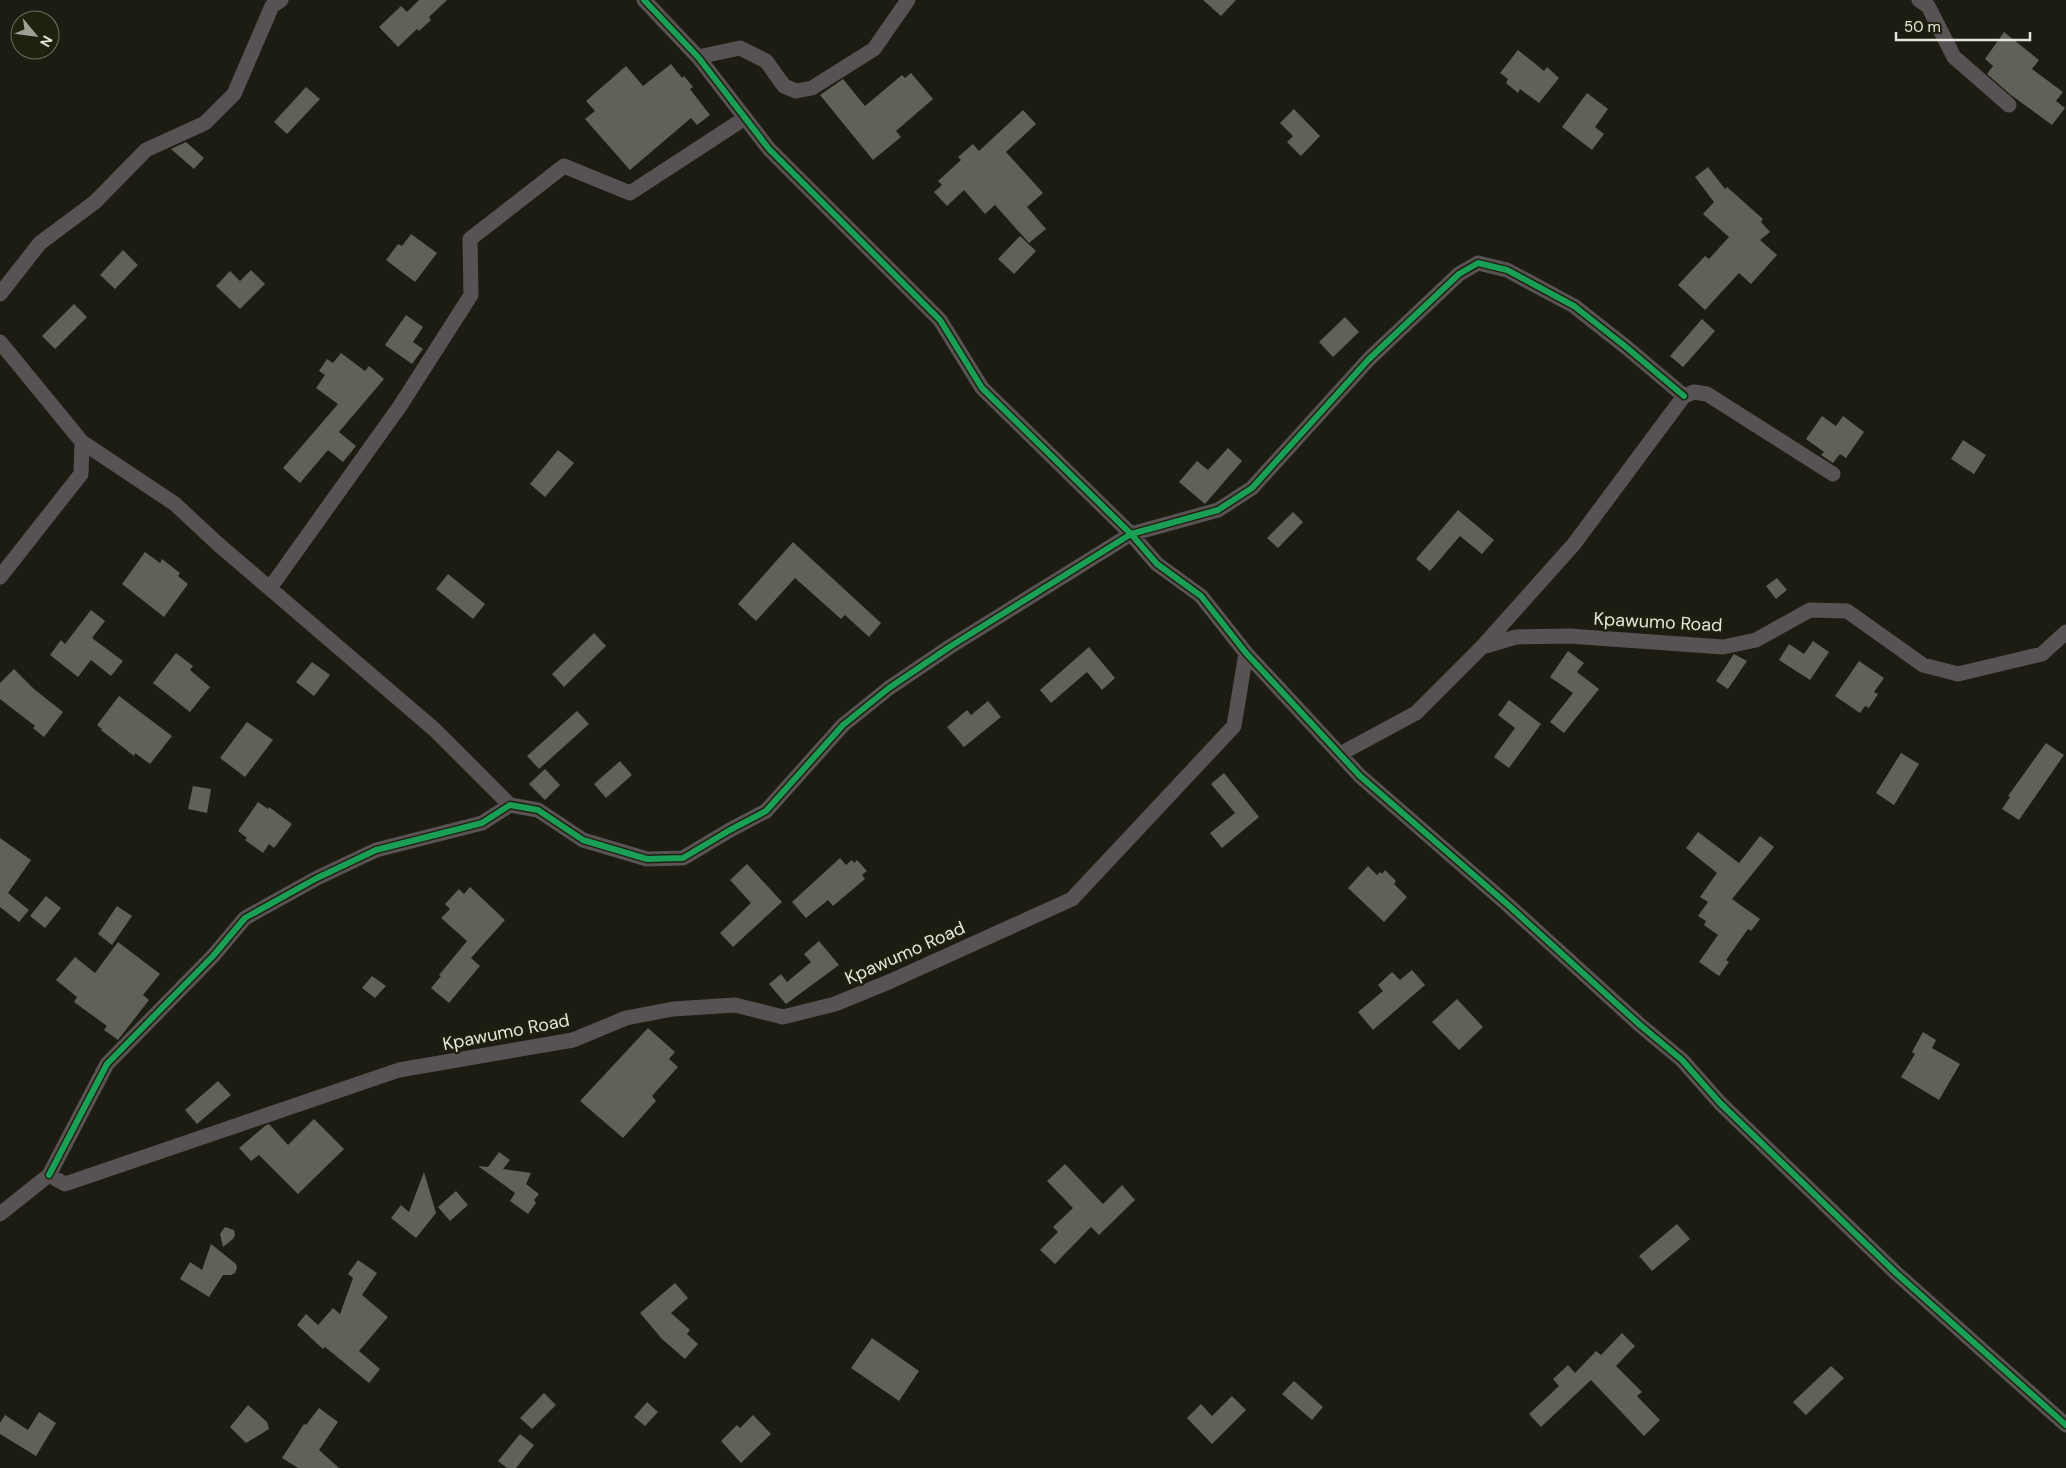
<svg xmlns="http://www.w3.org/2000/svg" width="2066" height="1468" viewBox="0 0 2066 1468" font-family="'DM Sans',sans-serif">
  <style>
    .building { fill: #616158 }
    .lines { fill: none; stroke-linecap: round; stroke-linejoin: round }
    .minor { stroke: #585254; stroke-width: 15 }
    .cycleway-casing { stroke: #1f200e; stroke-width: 9 }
    .cycleway { stroke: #1a9f57; stroke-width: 6 }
    .labels { text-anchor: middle; stroke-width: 5; stroke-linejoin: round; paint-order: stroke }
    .street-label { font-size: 18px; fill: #e5e6db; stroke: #1f200e }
  </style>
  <rect width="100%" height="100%" fill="#1c1c12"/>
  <!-- building -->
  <path class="building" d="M419,0H447L429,17L431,20L419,31L417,29L398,47L379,27L401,6L407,12Z
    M1203,0H1236L1221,16Z
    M2004,32L2039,60L2032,69L2063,92L2056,101L2065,108L2052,125L2011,95L1987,74L1993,66L1985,59Z
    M1518,50L1544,71L1547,67L1559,78L1539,103L1520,89L1518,93L1506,83L1508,79L1500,73Z
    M671,64L682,78L684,76L693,87L690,89L710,115L697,125L691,118L630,170L585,119L595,111L586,101L626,66L643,86Z
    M911,73L933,99L896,131L901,137L873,160L820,95L843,79L865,106L902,75L905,78Z
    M306,87L320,99L287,134L274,122Z
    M1587,93L1608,109L1595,127L1604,134L1592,150L1562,127Z
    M1294,109L1320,136L1301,156L1287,142L1293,136L1280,123Z
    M1023,110L1036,124L1006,152L1043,193L1027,207L1046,229L1029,243L995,205L985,214L964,190L947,206L934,192L942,185L938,181L961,160L958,157L973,144L979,151Z
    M186,142L204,158L194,169L171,149Z
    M1708,167L1725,189L1727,187L1763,219L1761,222L1770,232L1760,240L1777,255L1751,284L1739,273L1705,310L1678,285L1705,256L1709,259L1729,237L1703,214L1714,202L1695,177Z
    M411,234L437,253L415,282L386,260L398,244L402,246Z
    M1020,236L1036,251L1014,274L998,259Z
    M123,250L138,265L115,289L100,275Z
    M251,270L265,284L240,309L216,286L230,271L240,281Z
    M74,304L87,317L55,349L42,336Z
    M406,315L423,327L413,342L423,349L412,364L385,345Z
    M1345,317L1359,332L1333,357L1319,342Z
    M1702,319L1715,331L1683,367L1670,356Z
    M341,353L365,371L369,366L384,379L339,432L356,446L343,462L328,450L300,483L283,468L338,404L316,388L325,375L319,371L327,359L333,363Z
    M1822,416L1836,426L1843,416L1864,432L1846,458L1840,454L1833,463L1821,455L1824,452L1806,439Z
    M1963,440L1986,455L1974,474L1951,459Z
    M1228,448L1242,461L1205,504L1179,482L1197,461L1208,470Z
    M558,450L574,463L545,497L530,484Z
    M1458,510L1494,540L1482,554L1460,536L1430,571L1416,559Z
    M1293,512L1303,522L1278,548L1267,538Z
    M793,542L881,623L869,637L845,615L841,619L795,578L756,621L738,604Z
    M145,552L160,563L162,559L180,573L178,576L188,584L164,617L122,584Z
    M448,574L485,604L473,619L436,589Z
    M1777,578L1787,590L1776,599L1766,586Z
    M91,610L105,621L92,638L123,661L111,676L91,660L78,677L50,655L61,640L65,644Z
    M594,633L606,646L564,687L552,674Z
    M1813,641L1829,652L1810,680L1779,660L1789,644L1804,654Z
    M1089,647L1115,678L1102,690L1087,672L1051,703L1040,690Z
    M1568,651L1584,663L1577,672L1599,689L1564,733L1550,722L1573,693L1550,677Z
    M176,653L193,666L190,670L210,687L190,712L153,683Z
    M1734,654L1747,661L1728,689L1716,681Z
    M1859,661L1884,678L1874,692L1878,694L1869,708L1865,706L1860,713L1835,696Z
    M312,662L330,675L314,696L296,682Z
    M14,669L34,689L63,712L44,737L33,728L35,726L0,699V683Z
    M119,696L172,736L150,764L135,753L134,756L101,730L102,729L97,725Z
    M1509,700L1541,724L1509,768L1494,757L1515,728L1498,715Z
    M988,701L1001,717L964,747L947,727L967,710L971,715Z
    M577,711L589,724L539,769L527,756Z
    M247,722L273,740L245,777L220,758Z
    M2046,743L2064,755L2019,820L2002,809L2010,797L2008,796Z
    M1901,753L1919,764L1894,805L1876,793Z
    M620,761L632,775L606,798L594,784Z
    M545,769L560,785L545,800L529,784Z
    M1224,773L1259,817L1222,848L1210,833L1235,813L1211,784Z
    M193,786L211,789L207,813L188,809Z
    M258,802L268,809L269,807L292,824L274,848L269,844L263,853L245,840L247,838L238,831Z
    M1698,832L1739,863L1760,836L1774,847L1732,899L1760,919L1751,931L1748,929L1726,960L1729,962L1719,976L1699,962L1718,935L1704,925L1706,921L1698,916L1708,902L1700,897L1717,873L1686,848Z
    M0,838L31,860L8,893L29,910L19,922L0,907Z
    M840,858L846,865L852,860L854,863L857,860L867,871L862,875L865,879L833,906L828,900L806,918L792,902Z
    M747,864L782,902L733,947L720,933L751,903L730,880Z
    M1368,866L1377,875L1380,872L1382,874L1385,870L1396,881L1394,884L1407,897L1384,922L1348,888Z
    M470,887L505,920L471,958L480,966L449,1003L431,988L441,976L439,975L467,941L441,918L450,909L445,904L459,889L464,894Z
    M46,896L61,908L45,928L30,916Z
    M117,906L132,916L112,945L98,934Z
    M819,941L839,965L786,1004L769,984L781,974L787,982L811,962L804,954Z
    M118,942L160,974L143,995L149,1000L118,1040L104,1030L107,1026L74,1002L77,997L56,980L75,957L95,973Z
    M1412,970L1425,985L1373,1030L1358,1012L1383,991L1378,985L1392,972L1400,980Z
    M372,976L386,986L375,998L362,988Z
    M1457,999L1483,1027L1459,1050L1432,1022Z
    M648,1028L675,1052L669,1059L678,1067L652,1096L656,1101L623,1138L580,1101Z
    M1923,1032L1936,1040L1932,1048L1960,1064L1939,1100L1901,1077L1915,1054L1912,1052Z
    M218,1081L231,1095L197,1124L185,1110Z
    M314,1119L344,1149L298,1194L259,1155L251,1161L239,1148L265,1126L269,1124L288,1145Z
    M499,1152L510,1160L503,1169L531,1173L526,1184L539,1194L534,1200L536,1203L528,1214L510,1201L515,1193L478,1166L488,1167Z
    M1065,1164L1103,1204L1122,1185L1135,1200L1099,1235L1091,1227L1055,1264L1040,1250L1058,1232L1053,1227L1073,1208L1047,1181Z
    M424,1172L436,1213L416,1238L391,1218L401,1205L409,1212Z
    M456,1191L468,1205L450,1221L438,1207Z
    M1677,1224L1690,1239L1652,1271L1639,1256Z
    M225,1227L234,1230L235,1235L233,1239L223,1247L220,1234Z
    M211,1244L236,1264L237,1268L235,1273L231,1275H223L209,1297L180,1279L190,1262L202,1270Z
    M358,1260L377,1273L362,1295L388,1317L359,1351L380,1369L369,1383L325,1347L323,1349L297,1325L306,1314L318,1325L333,1308L340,1314L353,1278L348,1274Z
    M675,1283L688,1298L671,1313L690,1330L687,1334L698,1344L685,1359L662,1339L640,1313Z
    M1622,1333L1635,1346L1616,1366L1642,1392L1637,1396L1660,1420L1644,1436L1591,1380L1541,1427L1529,1414L1559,1386L1553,1379L1568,1365L1575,1373L1596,1351L1601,1355Z
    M872,1338L919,1371L899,1401L851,1368Z
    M1831,1366L1844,1378L1806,1415L1793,1402Z
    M1294,1381L1323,1407L1312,1420L1282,1394Z
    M544,1393L556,1405L532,1429L520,1418Z
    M1232,1396L1246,1410L1212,1444L1187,1418L1201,1404L1212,1416Z
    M647,1402L658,1412L645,1426L634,1417Z
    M248,1405L267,1422L269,1429L246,1443L230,1427Z
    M319,1408L338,1422L319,1450L339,1468H298L282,1458L304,1424L306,1425Z
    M39,1412L56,1423L36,1456L0,1434V1423L5,1415L28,1430Z
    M753,1415L771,1434L741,1463L721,1441L737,1425L740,1428Z
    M520,1434L534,1445L516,1468H507L498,1461Z"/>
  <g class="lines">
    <!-- minor -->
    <path class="minor" d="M644,0L698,57L769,149L940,320L982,388L1131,534L1157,564L1201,596L1246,653L1360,776L1507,904L1640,1025L1682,1060L1720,1103L1896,1273L2066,1425
      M1919,0L1928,6L1954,57L2009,105
      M698,57L740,48L766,61L784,86L796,91L812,88L874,49L908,0
      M0,294L40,243L95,202L146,150L205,123L234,94L272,6L281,0
      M0,342L82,442L175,504L219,545L435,730L510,805
      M0,577L81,474L82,442
      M270,588L400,406L471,295L470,239L564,166L630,193L745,118
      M1482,647L1574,544L1684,396L1694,392L1707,394L1833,474
      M1340,754L1416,713L1482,647L1516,637L1569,636L1723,647L1756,640L1810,610L1847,611L1923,665L1958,674L2042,654L2066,632
      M49,1175L107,1064L213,956L245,918L317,878L376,850L482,823L510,805L538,810L583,840L647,859L683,858L730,830L766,811L843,725L889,688L951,646L1131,534L1218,510L1252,488L1369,359L1459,274L1478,263L1507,270L1574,306L1626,347L1684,396
      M0,1214L49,1175L65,1184L399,1070L573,1040L626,1018L673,1009L735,1005L783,1017L835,1004L891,981L1072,899L1234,726L1246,653"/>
    <defs>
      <path id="cycleway" d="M644,0L698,57L769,149L940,320L982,388L1131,534L1157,564L1201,596L1246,653L1360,776L1507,904L1640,1025L1682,1060L1720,1103L1896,1273L2066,1425
        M49,1175L107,1064L213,956L245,918L317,878L376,850L482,823L510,805L538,810L583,840L647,859L683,858L730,830L766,811L843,725L889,688L951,646L1131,534L1218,510L1252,488L1369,359L1459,274L1478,263L1507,270L1574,306L1626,347L1684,396"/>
    </defs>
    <!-- cycleway casing -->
    <use href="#cycleway" class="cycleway-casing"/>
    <!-- cycleway -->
    <use href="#cycleway" class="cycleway"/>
  </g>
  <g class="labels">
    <!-- street labels -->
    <g class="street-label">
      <text transform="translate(1658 622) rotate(3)" y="6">Kpawumo Road</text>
      <text transform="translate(905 953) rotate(-24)" y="6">Kpawumo Road</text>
      <text transform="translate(506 1032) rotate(-11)" y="6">Kpawumo Road</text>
    </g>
  </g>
  <!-- north arrow -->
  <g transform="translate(35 35) rotate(119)"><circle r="24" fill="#1f200e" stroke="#6e6f60"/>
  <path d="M0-4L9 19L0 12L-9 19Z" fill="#9f9f95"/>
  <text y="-8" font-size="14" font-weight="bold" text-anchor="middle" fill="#e5e6db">N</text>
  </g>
  <!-- scale -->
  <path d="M1896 32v8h134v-8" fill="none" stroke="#e5e6db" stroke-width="2.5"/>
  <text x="1904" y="32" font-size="15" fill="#e5e6db" stroke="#1f200e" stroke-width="4" paint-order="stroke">50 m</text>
</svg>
